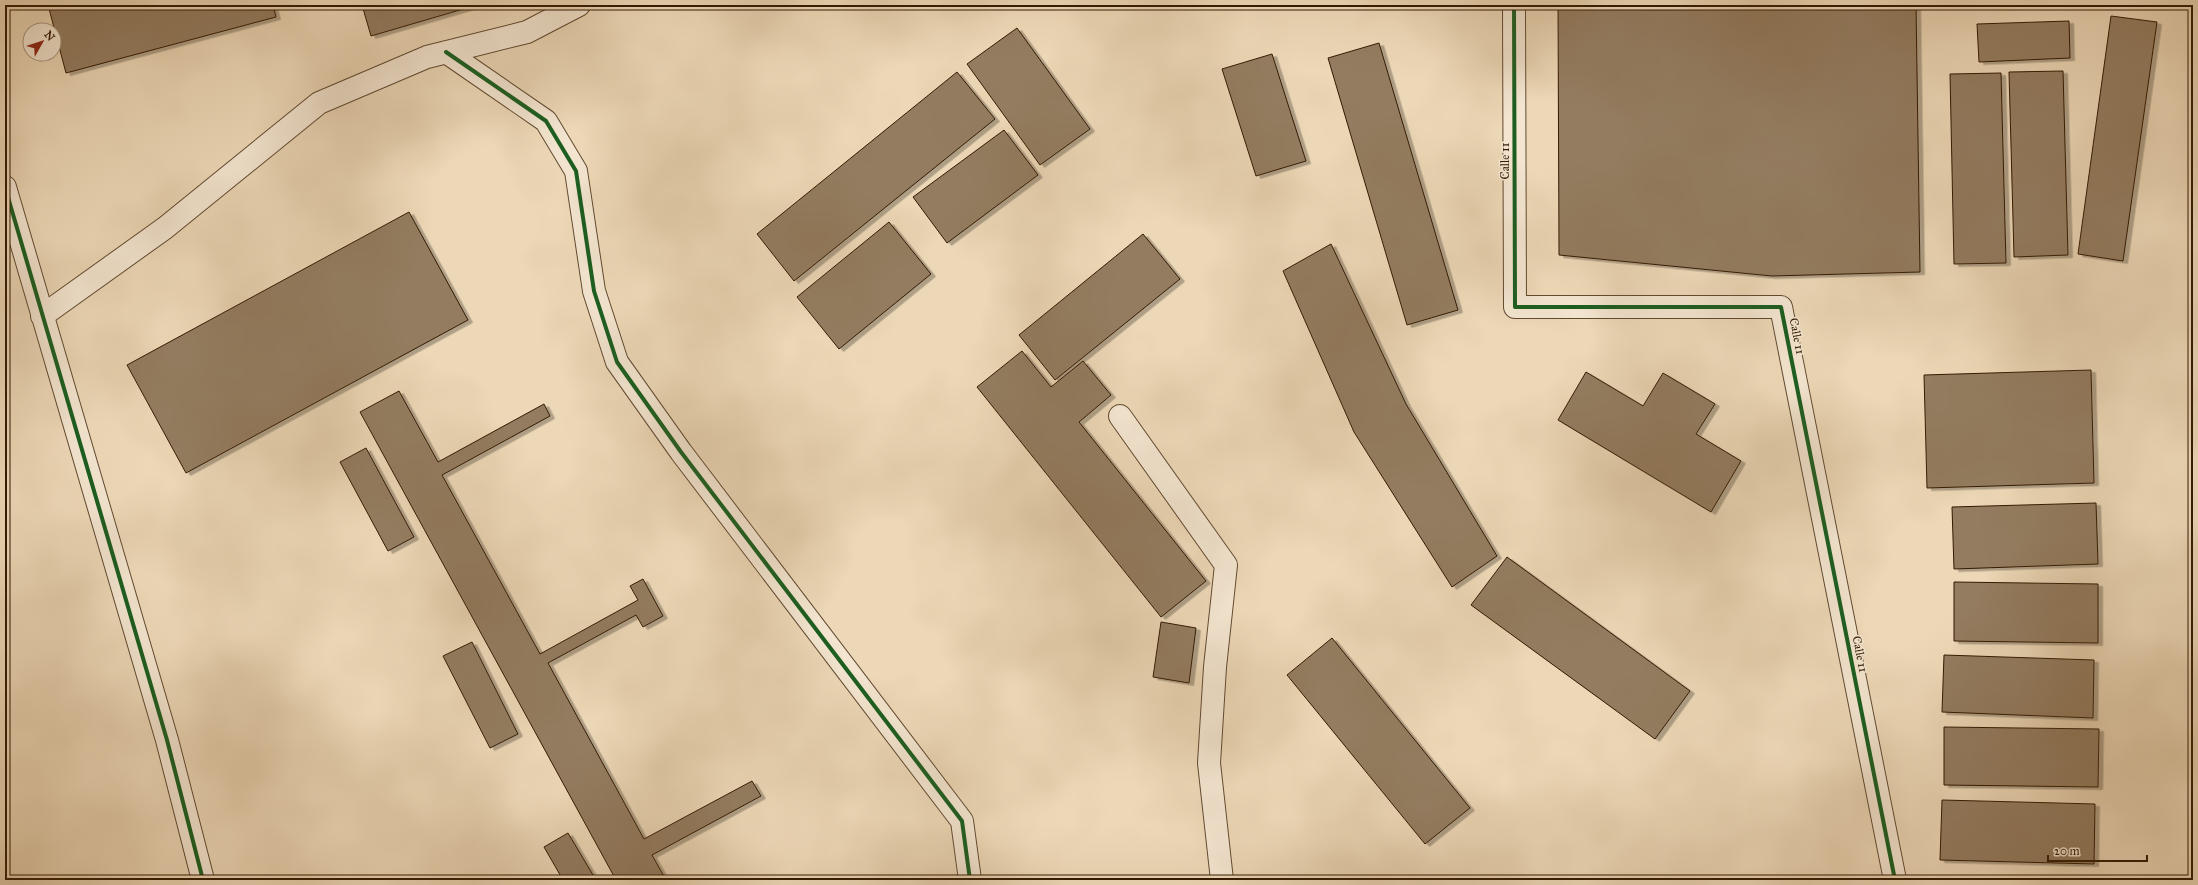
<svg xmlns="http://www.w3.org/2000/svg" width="2198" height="885" viewBox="0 0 2198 885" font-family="'IM FELL Great Primer',serif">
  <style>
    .building { fill: #937c60; stroke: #331a03; filter: url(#shadow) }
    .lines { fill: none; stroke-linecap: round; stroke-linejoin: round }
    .minor-casing { stroke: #614930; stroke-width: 24 }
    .minor { stroke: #f3e5d0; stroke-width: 22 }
    .cycleway-casing { stroke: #f3e5d0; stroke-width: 6 }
    .cycleway { stroke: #1b5e20; stroke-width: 4 }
    .labels { text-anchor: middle; stroke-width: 3; stroke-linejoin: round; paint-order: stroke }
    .street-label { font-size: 12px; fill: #331a03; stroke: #f3e5d0 }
  </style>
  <defs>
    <filter id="shadow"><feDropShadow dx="4.5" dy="2.5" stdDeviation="0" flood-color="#0004"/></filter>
  </defs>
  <rect width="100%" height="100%" fill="#ecd7b6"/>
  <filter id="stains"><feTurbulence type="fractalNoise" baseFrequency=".005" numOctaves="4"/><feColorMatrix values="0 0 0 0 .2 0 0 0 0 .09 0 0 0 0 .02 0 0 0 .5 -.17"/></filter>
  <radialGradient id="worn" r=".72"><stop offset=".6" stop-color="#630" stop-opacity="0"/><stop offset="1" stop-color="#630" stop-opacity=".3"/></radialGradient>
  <!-- building -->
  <path class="building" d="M48,5H273L276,17L66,73Z
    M362,5H477L371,36Z
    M1558,5H1916L1920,272L1772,276L1559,255Z
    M2111,16L2157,22L2123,261L2078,254Z
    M2069,21L2070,58L1979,62L1977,24Z
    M1017,28L1090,129L1040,165L967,64Z
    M1379,43L1458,310L1407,325L1328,58Z
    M1272,54L1306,161L1256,176L1222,69Z
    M2063,71L2068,255L2014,257L2009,72Z
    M957,72L995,119L794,281L757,234Z
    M2001,73L2006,263L1954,264L1950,74Z
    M1004,130L1038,175L947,243L913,197Z
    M409,212L468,320L186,473L127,365Z
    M889,222L931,274L839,349L797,297Z
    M1143,234L1180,279L1055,380L1019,335Z
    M1331,244L1406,404L1497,556L1452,587L1354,432L1283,271Z
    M1022,351L1051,387L1083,361L1111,395L1079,422L1206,581L1161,617L977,387Z
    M2091,370L2094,483L1927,488L1924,375Z
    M1586,372L1643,406L1663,373L1715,404L1696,434L1741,461L1711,512L1558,420Z
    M399,391L438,462L544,404L550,416L442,475L540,654L638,600L630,586L643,579L663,616L643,627L636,615L548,663L644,839L752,781L761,796L652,855L666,880H616L360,412Z
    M366,448L414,537L388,551L340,462Z
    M2096,503L2098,564L1954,569L1952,507Z
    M1507,557L1690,691L1655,739L1471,605Z
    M1954,582L2098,584V643L1954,641Z
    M1161,622L1196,628L1189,683L1153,677Z
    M1332,638L1470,808L1425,844L1287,675Z
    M472,642L518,734L490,748L443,656Z
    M1944,655L2094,660L2093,718L1942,712Z
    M1944,727L2099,729L2098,787L1944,785Z
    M1942,800L2095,804L2094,864L1940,860Z
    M568,833L596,880H563L544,847Z"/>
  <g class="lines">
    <defs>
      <path id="minor" d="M1514,5L1515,307H1781L1895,880
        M446,52L546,121L576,171L594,291L617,362L681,452L962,821L970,880
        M5,187L167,740L203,880
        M42,316L165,228L319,103L427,57L527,32L579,5
        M1120,416L1226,565L1215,667L1209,763L1222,880"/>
    </defs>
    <!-- minor casing -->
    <use href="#minor" class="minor-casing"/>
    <!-- minor -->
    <use href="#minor" class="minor"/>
    <defs>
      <path id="cycleway" d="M1514,5L1515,307H1781L1895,880
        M446,52L546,121L576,171L594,291L617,362L681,452L962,821L970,880
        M5,187L167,740L203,880"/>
    </defs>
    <!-- cycleway casing -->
    <use href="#cycleway" class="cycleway-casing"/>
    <!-- cycleway -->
    <use href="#cycleway" class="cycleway"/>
  </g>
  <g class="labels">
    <!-- street labels -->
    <g class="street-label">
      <text transform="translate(1505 161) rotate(-90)" y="4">Calle 11</text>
      <text transform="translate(1797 336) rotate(79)" y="4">Calle 11</text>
      <text transform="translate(1860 654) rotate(79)" y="4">Calle 11</text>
    </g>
  </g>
  <!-- margin -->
  <rect width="2198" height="885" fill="none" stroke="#ecd7b6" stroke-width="20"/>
  <rect x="6" y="6" width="2186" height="873" fill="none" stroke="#331a03" stroke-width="2"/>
  <rect x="10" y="10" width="2178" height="865" fill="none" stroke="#331a03"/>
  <!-- north arrow -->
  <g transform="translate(42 42) rotate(51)"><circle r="19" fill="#f3e5d0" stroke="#a6947e"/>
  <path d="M0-3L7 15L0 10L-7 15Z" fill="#8f2418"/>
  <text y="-6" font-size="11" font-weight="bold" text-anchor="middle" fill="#331a03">N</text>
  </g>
  <!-- scale -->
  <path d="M2048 855v6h99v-6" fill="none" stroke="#331a03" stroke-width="2"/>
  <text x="2054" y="855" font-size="12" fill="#331a03" stroke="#f3e5d0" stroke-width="3" paint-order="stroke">20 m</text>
  <rect width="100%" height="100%" filter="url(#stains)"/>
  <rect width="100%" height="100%" fill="url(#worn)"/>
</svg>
